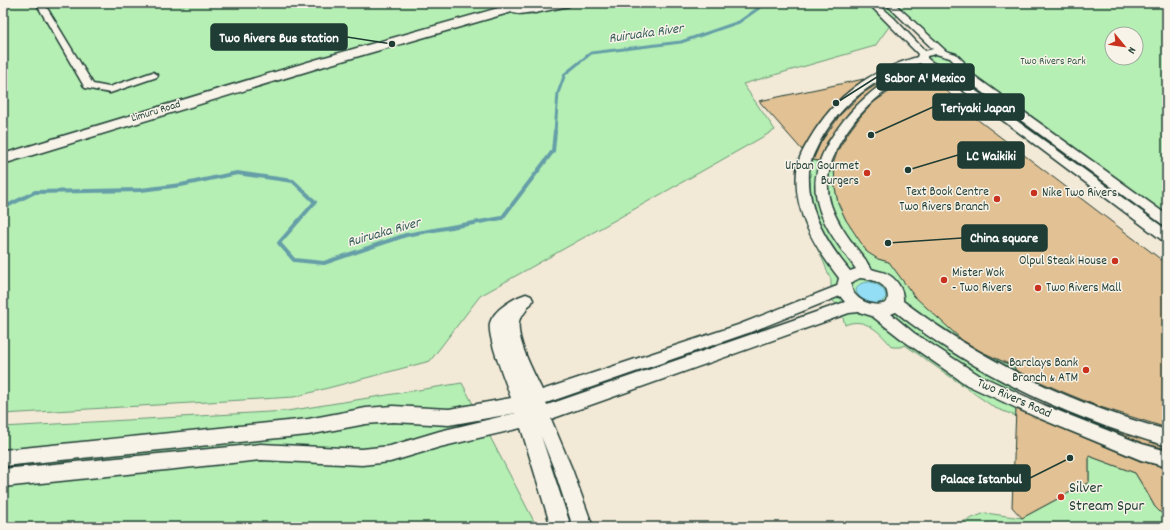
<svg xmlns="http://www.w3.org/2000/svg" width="1170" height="530" viewBox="0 0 1170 530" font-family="Dekko,sans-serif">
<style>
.green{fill:#b5efb4;stroke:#6a9674;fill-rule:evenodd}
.water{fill:#93def4;stroke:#659ea7}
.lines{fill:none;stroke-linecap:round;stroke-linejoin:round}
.stream-far1{stroke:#659ea7;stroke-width:3}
.stream{stroke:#659ea7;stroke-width:4}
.building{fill:#e2c194;stroke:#1f3d34}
.street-casing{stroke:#1f3d34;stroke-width:3}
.secondary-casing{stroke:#1f3d34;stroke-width:3}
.street{fill:#f7f3e8;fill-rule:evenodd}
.secondary{fill:#f7f3e8;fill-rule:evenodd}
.poi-dot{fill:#c8321e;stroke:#f7f3e8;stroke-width:1.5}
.labels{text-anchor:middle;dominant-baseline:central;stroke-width:3;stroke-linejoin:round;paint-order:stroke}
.far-park-label{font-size:11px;fill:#365847;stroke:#f7f3e8}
.far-street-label{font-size:11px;fill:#1f3d34;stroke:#f7f3e8}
.poi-label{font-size:13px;fill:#1f3d34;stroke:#f7f3e8;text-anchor:end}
.street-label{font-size:13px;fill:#1f3d34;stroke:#f7f3e8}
.water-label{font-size:14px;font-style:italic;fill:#365d5a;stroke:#f7f3e8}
.near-poi-label{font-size:16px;fill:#1f3d34;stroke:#f7f3e8;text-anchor:start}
.leader{fill:none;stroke:#1f3d34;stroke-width:1.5}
.callout-dot{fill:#1f3d34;stroke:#f7f3e8;stroke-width:1.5}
.callout{fill:#1f3d34;stroke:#1f3d34;stroke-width:1.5}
.callout-label{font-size:14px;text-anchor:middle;font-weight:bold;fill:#fff}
</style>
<rect width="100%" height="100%" fill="#f3e9d7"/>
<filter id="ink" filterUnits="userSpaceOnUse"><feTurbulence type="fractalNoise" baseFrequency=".025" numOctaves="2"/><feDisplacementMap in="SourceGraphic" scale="8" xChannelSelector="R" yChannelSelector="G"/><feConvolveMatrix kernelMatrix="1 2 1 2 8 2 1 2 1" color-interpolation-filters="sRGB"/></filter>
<g filter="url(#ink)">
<g class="green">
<path d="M3 3H1167V222L1079 157 957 61 956 65 939 68 923 57 937 52 899 13 875 46 743 84 775 130 480 296 430 361 294 397 3 414ZM1112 34H1136V58H1112Z"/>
<path d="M798 158 834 164 835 187 838 203 846 220 878 259 889 262 962 340 989 356 1015 367 1016 416 995 408 905 345 900 347H892C881 333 865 316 845 325L840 307 828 297 818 293 831 288V280L822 258 804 223 796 186Z"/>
<path d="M462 383 537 527H3V427L287 411Z"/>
<path d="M1089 456 1135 473 1146 491 1155 507 1167 519V527H949L985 513 1022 518 1089 482Z"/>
</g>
<path class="water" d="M871 282C879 285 885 288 886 297L882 302C871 306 860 301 856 291 857 283 864 282 871 282Z"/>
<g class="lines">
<path class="stream-far1" d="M555 132 558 93 565 74 591 53 681 42 739 22 766 3"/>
<path class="stream" d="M3 208 35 192 141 190 181 185 237 173 293 181 315 202 279 243 294 260 324 263 406 235 502 218 553 151 555 131"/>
</g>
<g class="building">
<path d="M925 73 932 76 953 97H957L973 109 965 110 1167 264V428L1097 406 1063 392 1029 377 1015 370V367L980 351 962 340 914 296 889 262 878 259 867 252 846 220 838 203 835 187 834 164H833L838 150 848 133 860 117 874 102 905 81Z"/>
<path d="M864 79 841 97 829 110 818 124 802 150 759 101Z"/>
<path d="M886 79 850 111 827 142 819 161 813 160 821 142 840 115 863 93Z"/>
<path d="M1016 409 1140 461 1167 468V519L1155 507 1146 491 1135 473 1089 456V482L1022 518 1012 507Z"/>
<path d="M1097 424 1167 447V449L1142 443Z"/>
</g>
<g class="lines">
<g class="street-casing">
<g id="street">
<path d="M36 3H44L93 84 109 87 153 72 158 75 157 77 110 93 85 88Z"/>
<path d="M868 3H877L894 18 925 51 933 49 885 3H894L946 51 956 54 964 62 962 67 1167 215V225L1162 224 954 71 950 72 1167 230V242L1162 240 937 71 933 70C923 72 913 75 904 80 864 100 815 157 831 205 838 225 852 243 865 259 867 262 869 267 872 269 876 271 882 271 887 274 896 278 904 290 903 301 982 361 1071 404 1167 430V446C1069 418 976 375 896 312L891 314 914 333 979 375 1046 406 1142 444 1167 451V467L1141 460 1034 416 967 385 904 341 872 316 859 312 849 313 551 419 572 469 593 527H573L554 469 541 436 571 527H551L521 428 440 447 390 462 362 465 261 460 3 487V469L261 444 362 449 390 446 440 431 516 413 449 425 393 422 366 424 308 435 3 466V450L308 419 366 408 393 406 449 409 511 398C506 382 487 338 490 323 494 309 514 298 526 294L531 296 533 300 531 304 527 307C527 313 519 316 519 322 516 340 534 373 542 390L738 325 837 286 839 278C815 247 793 212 797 171 797 160 804 149 809 140 835 96 869 71 917 57L918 54ZM936 54 950 58 954 62 953 64C944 68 934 65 927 58V56ZM920 63 924 66C913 69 902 72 893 77 857 98 810 150 816 194 819 222 840 247 856 269L850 271C826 242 807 211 809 172 809 162 815 151 820 141 842 102 877 76 920 63ZM860 278C874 279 892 285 887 302 875 310 851 299 851 284L854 281ZM840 296 845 302 547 405 546 403 748 333Z"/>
</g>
</g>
<g class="secondary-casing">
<path id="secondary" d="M516 3H571L569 6 535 13C527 11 519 17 512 12L328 65 3 164V154L318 59Z"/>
</g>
<use href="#street" class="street"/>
<use href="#secondary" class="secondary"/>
</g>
</g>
<g class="poi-dot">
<circle cx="867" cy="173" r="4"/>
<circle cx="1034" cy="193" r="4"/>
<circle cx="997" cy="199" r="4"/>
<circle cx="1115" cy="261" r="4"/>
<circle cx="944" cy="280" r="4"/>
<circle cx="1038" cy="288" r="4"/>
<circle cx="1086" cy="370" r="4"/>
<circle cx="1061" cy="497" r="4"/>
</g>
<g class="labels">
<g class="far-park-label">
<text x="1053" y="62">Two Rivers Park</text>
</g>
<g class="far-street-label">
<text transform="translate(156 112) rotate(-17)">Limuru Road</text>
</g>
<g class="poi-label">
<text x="859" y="166">Urban Gourmet<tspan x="859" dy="15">Burgers</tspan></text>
<text x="989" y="192">Text Book Centre<tspan x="989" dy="15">Two Rivers Branch</tspan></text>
<text x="1042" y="193" text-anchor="start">Nike Two Rivers</text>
<text x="1107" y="261">Olpul Steak House</text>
<text x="952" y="273" text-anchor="start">Mister Wok<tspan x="952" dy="15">- Two Rivers</tspan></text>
<text x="1046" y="288" text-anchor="start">Two Rivers Mall</text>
<text x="1078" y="363">Barclays Bank<tspan x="1078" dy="15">Branch &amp; ATM</tspan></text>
</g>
<g class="street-label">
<text transform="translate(1014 399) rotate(24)">Two Rivers Road</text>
</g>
<g class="water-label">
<text transform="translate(646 34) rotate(-8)">Ruiruaka River</text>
<text transform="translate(384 233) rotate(-16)">Ruiruaka River</text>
</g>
<g class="near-poi-label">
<text x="1069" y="488">Silver<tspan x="1069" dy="18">Stream Spur</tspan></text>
</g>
</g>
<path class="leader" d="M392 44L347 37M836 103L877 77M871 135L933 107M908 170L958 155M888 243L962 238M1070 458L1030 478"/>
<g class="callout-dot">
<circle cx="392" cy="44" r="4"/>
<circle cx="836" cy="103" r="4"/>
<circle cx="871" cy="135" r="4"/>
<circle cx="908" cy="170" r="4"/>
<circle cx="888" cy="243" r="4"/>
<circle cx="1070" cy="458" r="4"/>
</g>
<g class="callout">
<rect x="211" y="24" width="136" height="26" rx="4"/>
<rect x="877" y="64" width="97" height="26" rx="4"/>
<rect x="933" y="94" width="91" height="26" rx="4"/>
<rect x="958" y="142" width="66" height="26" rx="4"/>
<rect x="962" y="225" width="85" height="26" rx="4"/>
<rect x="932" y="465" width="98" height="26" rx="4"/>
</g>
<g class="callout-label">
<text x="279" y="42">Two Rivers Bus station</text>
<text x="925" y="82">Sabor A' Mexico</text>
<text x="978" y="112">Teriyaki Japan</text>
<text x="991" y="160">LC Waikiki</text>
<text x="1004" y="242">China square</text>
<text x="981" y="483">Palace Istanbul</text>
</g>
<rect width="1170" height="530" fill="none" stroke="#f7f3e8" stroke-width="16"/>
<rect x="8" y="8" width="1154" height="514" fill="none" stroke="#1f3d34" stroke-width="1.5" filter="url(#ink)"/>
<g transform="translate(1124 46) rotate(119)"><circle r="19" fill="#f7f3e8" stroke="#a1aaa0"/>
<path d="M0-3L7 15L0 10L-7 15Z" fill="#c8321e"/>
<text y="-6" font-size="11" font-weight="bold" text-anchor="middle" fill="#1f3d34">N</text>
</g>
</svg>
